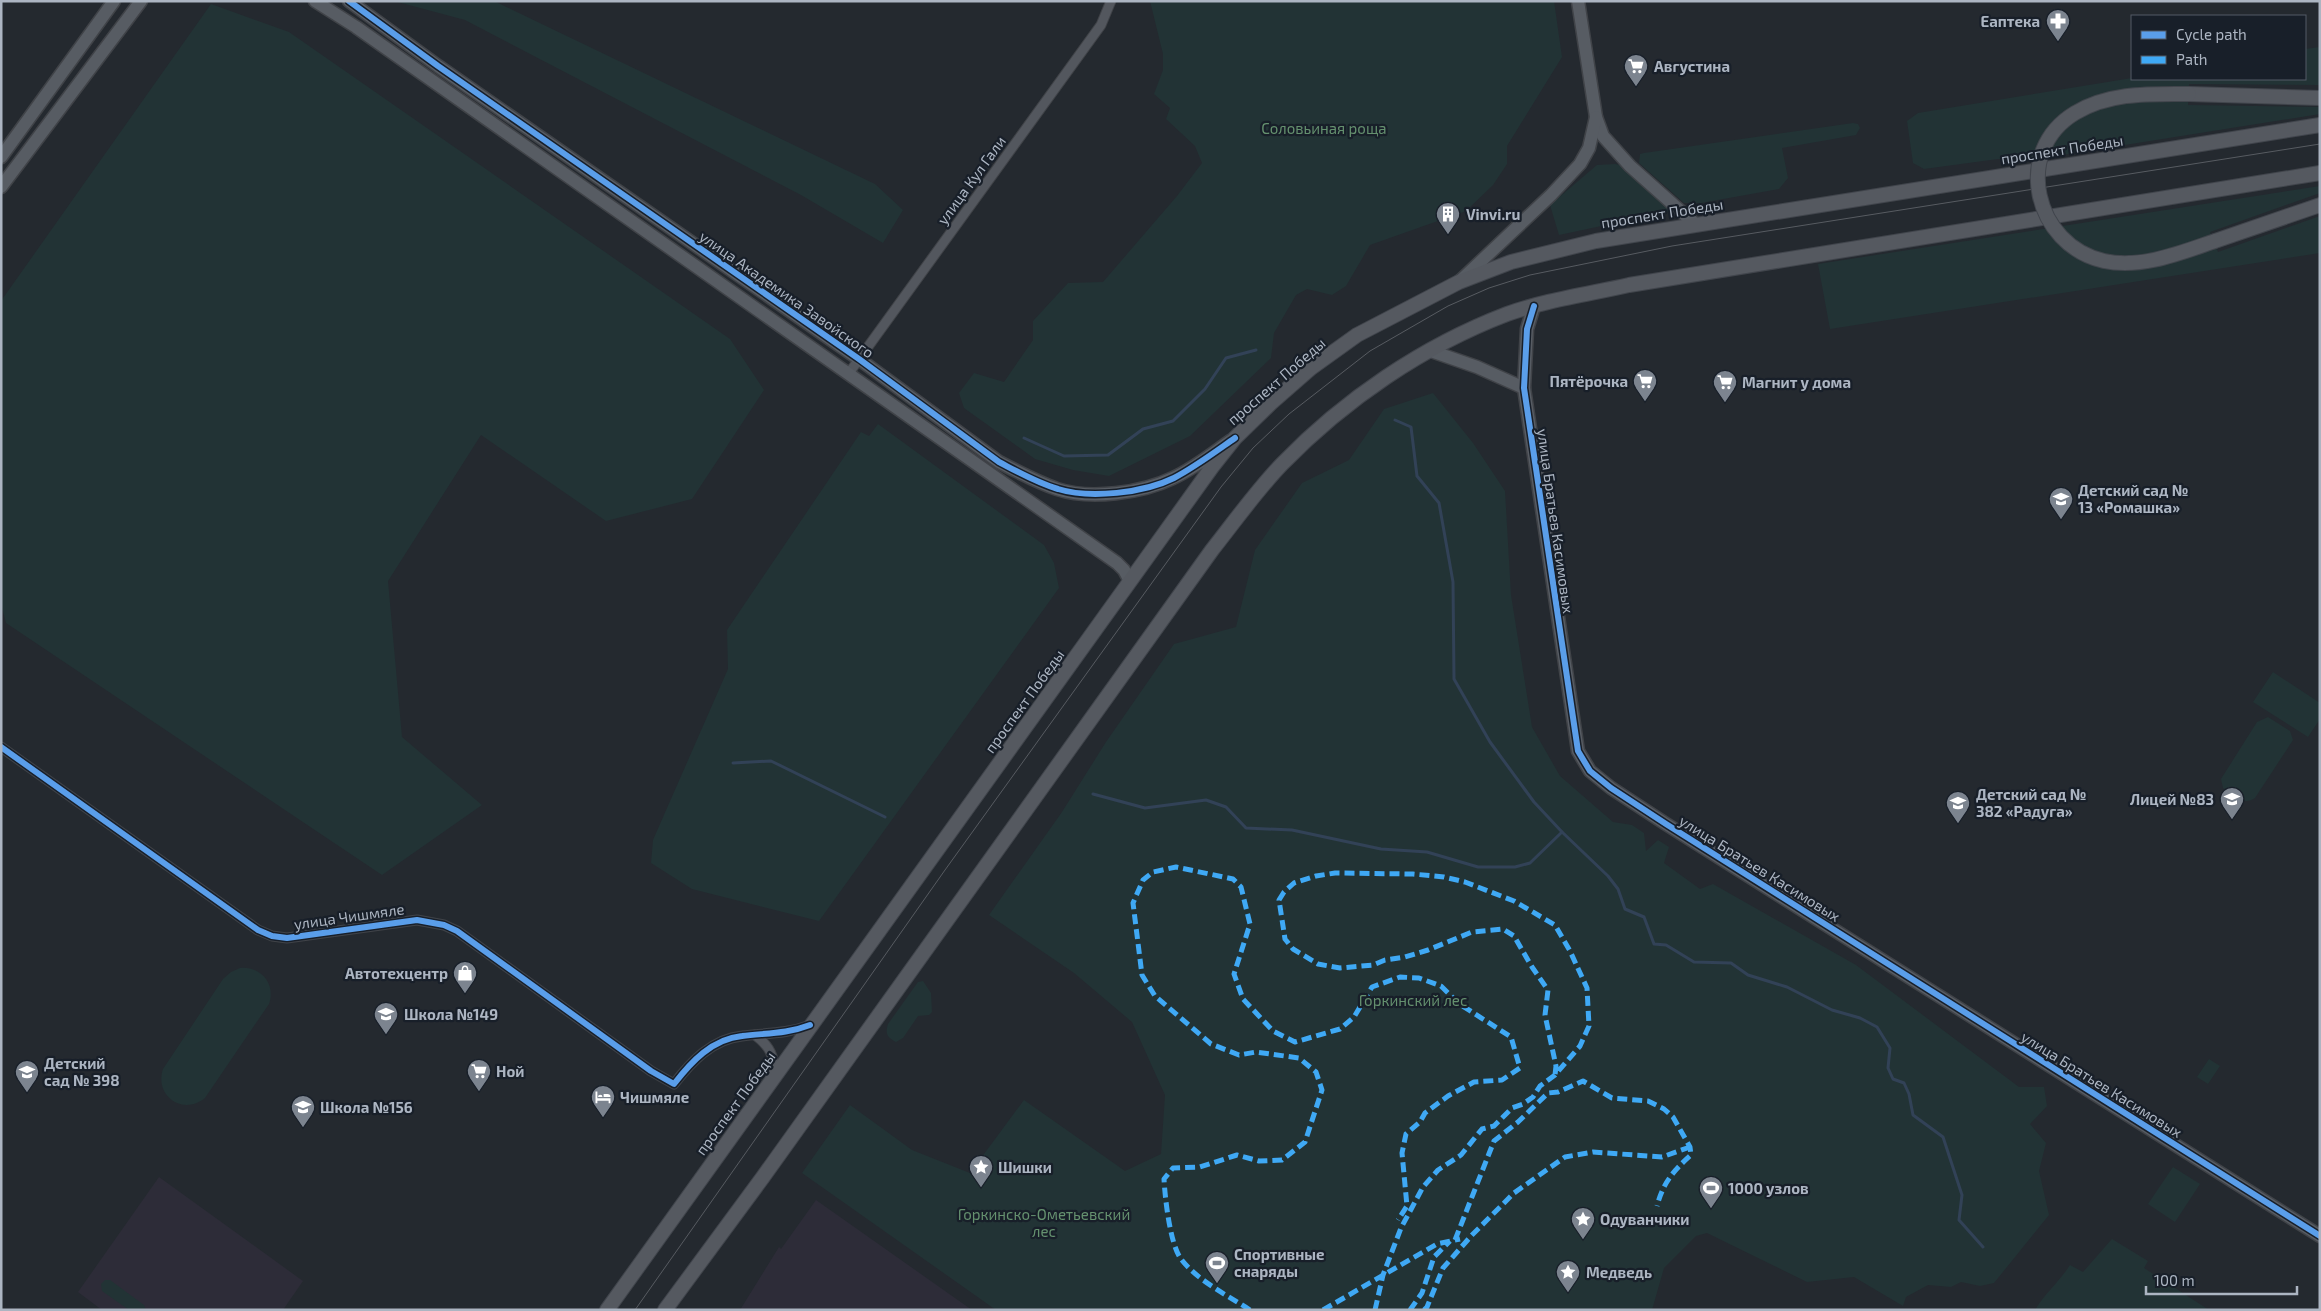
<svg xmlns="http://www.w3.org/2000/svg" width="2321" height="1311" viewBox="0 0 2321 1311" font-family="'Exo 2',sans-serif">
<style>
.medical{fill:#2d2c38}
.green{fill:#223335}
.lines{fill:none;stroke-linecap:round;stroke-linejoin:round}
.stream{stroke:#324257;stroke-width:3}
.street-casing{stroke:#404348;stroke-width:11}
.secondary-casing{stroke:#404348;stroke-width:15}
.primary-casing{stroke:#41454c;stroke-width:16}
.street{stroke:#53575e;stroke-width:9}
.secondary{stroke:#575c63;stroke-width:12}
.primary{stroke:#555960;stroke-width:14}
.tram{stroke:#575b61;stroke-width:1}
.primary-bridge-casing{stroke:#41454c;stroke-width:16;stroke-linecap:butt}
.primary-bridge{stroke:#555960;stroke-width:14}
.quiet{stroke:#3fa9f5;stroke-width:5;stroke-dasharray:10 5;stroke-linecap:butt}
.cycleway-casing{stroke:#181f29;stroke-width:9}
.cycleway{stroke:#5a9eea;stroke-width:6}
.labels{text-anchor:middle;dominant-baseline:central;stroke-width:4.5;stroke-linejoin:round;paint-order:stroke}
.poi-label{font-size:15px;font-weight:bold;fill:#acb5c2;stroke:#181f29;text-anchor:start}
.park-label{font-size:15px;fill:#65916f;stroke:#181f29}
.street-label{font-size:15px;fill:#acb5c2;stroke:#181f29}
</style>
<rect width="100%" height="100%" fill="#24292f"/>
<g class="medical">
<path d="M159 1177 303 1281 283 1310H102L78 1292Z"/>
<path d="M816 1200 972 1310H740L779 1247 781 1249Z"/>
</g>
<g class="green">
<path d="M394 1H494L875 184 903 210 883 243 801 195 465 20Z"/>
<path d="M1150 1H1554L1562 57 1507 146V164L1493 185 1466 211 1370 245 1346 286 1332 295 1307 289 1296 295 1274 333 1271 358 1190 436 1109 476 1073 470 1035 459 964 408 959 393 974 373 1004 382 1033 340V321L1068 283 1103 282 1177 196 1202 163 1195 146 1166 119 1170 108 1154 94 1163 70V54Z"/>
<path d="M211 4 289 32 730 339 764 390 692 499 606 521 481 435 388 581 402 737 482 805 382 875 6 623 1 604V301Z"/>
<path d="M2320 47V85L2189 84 2188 105 2320 107V114L2030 160 1998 159 1924 169 1913 163 1907 121 1918 113 2132 78 2305 79V49Z"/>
<path d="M1853 123 1858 124 1860 128 1856 135 1782 148 1788 178 1779 189 1701 203H1684L1639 163 1640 154 1644 153Z"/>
<path d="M1615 164 1620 165 1672 211 1559 235 1550 205 1597 165Z"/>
<path d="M2320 186V193L2210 232 2218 252 2320 216V253L1830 329 1818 264Z"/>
<path d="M1433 393 1473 443 1505 491 1511 595 1532 727 1560 776 1613 822 1632 825 1644 833 1646 851 1658 840 1669 847 1664 863 1700 889 1713 884 1856 965 2019 1087H2044L2047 1106 2030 1124 2046 1143 2039 1171 2049 1215 1994 1283 1980 1286 1961 1282 1951 1287 1928 1285 1906 1297 1903 1306 1854 1277 1807 1282 1707 1233 1696 1236 1664 1268 1652 1310H996L802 1173 850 1105 912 1150 970 1173 1024 1100 1125 1171 1161 1154 1165 1095 1132 1022 1074 973 989 915 1062 812 1106 742 1174 644 1236 627 1255 550 1302 483 1349 460 1384 409Z"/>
<path d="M878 424 1044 545 1054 563 1059 588 819 921 692 889 651 863 653 840 728 669 727 630 861 432 869 436Z"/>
<path d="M2273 672 2320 703V719L2308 737 2253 702Z"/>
<path d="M2268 717 2290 731 2293 740 2255 798C2244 806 2232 796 2223 788L2221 779 2257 722Z"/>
<path d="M240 968C261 966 276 984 269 1004L205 1098C183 1116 154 1096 163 1069L223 979 231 972Z"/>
<path d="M923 981 931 993 932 1012 929 1015 918 1016 903 1038 896 1042C887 1037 885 1034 888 1024L918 982Z"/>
<path d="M2209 1059 2220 1066 2208 1084 2197 1077Z"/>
<path d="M2173 1167 2200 1184 2175 1222 2148 1204Z"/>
<path d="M2112 1239 2148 1261 2144 1268 2209 1310H2035C2045 1293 2060 1281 2070 1265L2083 1272Z"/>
<path d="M110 1280 144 1305 146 1310H129L102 1291 101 1284 105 1280Z"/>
</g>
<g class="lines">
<g class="stream">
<path d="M1395 420 1411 427 1417 476 1439 503 1453 582 1454 679 1490 742 1534 802 1562 832 1608 876 1618 889 1625 909 1644 917 1654 944 1666 945 1694 962 1731 963 1748 975 1787 987 1832 1010 1860 1018 1877 1027 1890 1048 1888 1068 1893 1079 1904 1083 1909 1094 1913 1115 1943 1137 1962 1195 1959 1220 1983 1247"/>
<path d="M1024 438 1064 456 1108 455 1143 429 1173 421 1205 389 1226 358 1256 350"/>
<path d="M733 763 771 761 885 817"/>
<path d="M1093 794 1145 808 1206 800 1226 807 1246 828 1292 830 1381 849 1427 852 1478 867H1515L1530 863 1562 832"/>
</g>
<g class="street-casing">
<g id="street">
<path d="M849 373 1101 25 1111 1"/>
<path d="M1 747 258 930 272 936 287 938 417 920 444 925 457 931 651 1071 674 1084C691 1062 712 1039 742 1036 766 1033 787 1034 810 1025"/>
<path d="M755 1035C770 1046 775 1057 774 1075"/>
</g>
</g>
<g class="secondary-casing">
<g id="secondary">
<path d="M315 1 356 27 1117 563 1124 570 1130 581"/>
<path d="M349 1 438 66 859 359 999 462C1018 472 1037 482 1057 489 1090 500 1142 493 1173 478 1193 469 1212 454 1230 441"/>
<path d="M1578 1 1596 117 1603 136 1630 166 1694 223"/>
<path d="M1 157 114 1"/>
<path d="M1 187 141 1"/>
<path d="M1460 281 1551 195 1580 164 1589 148 1596 117"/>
<path d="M1534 306 1527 329 1524 388 1578 751 1590 771 1611 788 1666 824 2320 1236"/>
<path d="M1431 351 1477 367 1524 388"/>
</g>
</g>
<g class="primary-casing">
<g id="primary">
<path d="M2189 94 2320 98"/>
<path d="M2215 241 2320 205"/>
<path d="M607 1310 1212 467 1235 438 1271 403 1311 368 1357 335 1459 282 1511 262 1596 241 2320 125"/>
<path d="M665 1310 763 1177 1212 550C1235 521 1256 491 1282 464 1344 400 1423 346 1507 314 1546 300 1589 294 1629 285L2320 173"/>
</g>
</g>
<use href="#street" class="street"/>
<use href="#secondary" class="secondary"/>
<use href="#primary" class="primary"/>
<path class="tram" d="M635 1310 945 870 1221 487 1253 448 1289 414 1370 351 1448 306 1489 288 1530 275 1672 246 2320 144"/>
<g class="primary-bridge-casing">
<path id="primary-bridge" d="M2189 94C2150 94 2110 92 2075 113 2012 151 2034 245 2104 261 2141 269 2180 253 2215 241"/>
</g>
<use href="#primary-bridge" class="primary-bridge"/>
<g class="quiet">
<path d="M1455 1240 1494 1141 1518 1122 1548 1093 1558 1092 1583 1081 1612 1098 1648 1101 1664 1109 1673 1117 1690 1147 1691 1155C1673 1171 1663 1183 1657 1206"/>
<path d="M1250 1310C1227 1295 1198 1281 1181 1259 1170 1244 1165 1198 1164 1179L1173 1168 1200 1167 1237 1155 1259 1161 1282 1160 1305 1142 1322 1090 1316 1072 1299 1058 1256 1052 1239 1055 1211 1044 1155 996 1142 975 1133 903 1143 880 1153 872 1176 867 1233 879 1241 887 1250 924 1234 974 1243 999 1273 1031 1295 1042 1340 1029 1354 1017 1372 987 1400 977 1419 978 1441 986 1458 1003 1511 1037 1520 1068 1502 1080 1474 1082 1448 1096 1425 1113 1420 1122 1406 1134 1402 1153 1407 1206 1398 1220"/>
<path d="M1323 1310 1437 1244 1460 1239"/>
<path d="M1375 1310 1383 1275 1401 1228 1423 1187 1438 1170 1461 1155 1482 1129 1494 1126 1512 1108 1523 1104 1533 1097 1540 1086 1555 1075 1580 1046 1589 1026 1587 988 1570 951 1555 925 1514 901 1465 882 1444 877 1413 874 1335 873 1316 876 1294 883 1284 892 1279 900 1285 939 1293 949 1318 964 1340 968 1373 965 1385 960 1405 957 1428 950 1472 932 1503 929 1514 936 1532 967 1548 990 1545 1015 1556 1066 1555 1075"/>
<path d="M1410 1310 1422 1293 1434 1257 1450 1241"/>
<path d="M1424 1310 1427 1307 1443 1268 1472 1235 1514 1193 1565 1157 1593 1152 1662 1157 1690 1147"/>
</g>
<g class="cycleway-casing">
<g id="cycleway">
<path d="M349 1 438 66 859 359 999 462C1018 472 1037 483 1058 489 1090 499 1144 493 1174 478 1195 467 1215 452 1235 438"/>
<path d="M1534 306 1527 329 1524 388 1578 751 1590 771 1611 788 1666 824 2320 1236"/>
<path d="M1 747 258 930 272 936 287 938 417 920 444 925 457 931 651 1071 674 1084C691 1062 712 1039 742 1036 766 1033 787 1034 810 1025"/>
</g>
</g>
<use href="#cycleway" class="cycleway"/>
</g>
<defs>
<g id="pharmacy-pin" transform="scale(1.25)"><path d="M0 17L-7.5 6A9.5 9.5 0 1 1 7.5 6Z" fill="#7c848f" stroke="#181f29"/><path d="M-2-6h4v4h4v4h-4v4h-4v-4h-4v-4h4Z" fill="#fff"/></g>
<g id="supermarket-pin" transform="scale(1.25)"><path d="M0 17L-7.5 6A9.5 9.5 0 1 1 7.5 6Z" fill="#7c848f" stroke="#181f29"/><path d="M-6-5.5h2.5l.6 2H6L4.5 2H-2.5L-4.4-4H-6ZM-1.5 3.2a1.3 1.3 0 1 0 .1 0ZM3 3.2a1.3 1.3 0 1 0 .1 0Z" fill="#fff"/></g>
<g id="building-pin" transform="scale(1.25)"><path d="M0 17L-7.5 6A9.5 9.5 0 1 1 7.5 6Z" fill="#7c848f" stroke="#181f29"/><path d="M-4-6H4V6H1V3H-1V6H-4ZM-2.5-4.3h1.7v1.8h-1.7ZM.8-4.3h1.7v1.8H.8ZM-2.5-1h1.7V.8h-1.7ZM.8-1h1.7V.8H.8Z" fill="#fff"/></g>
<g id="school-pin" transform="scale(1.25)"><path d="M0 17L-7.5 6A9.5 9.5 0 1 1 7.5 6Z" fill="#7c848f" stroke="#181f29"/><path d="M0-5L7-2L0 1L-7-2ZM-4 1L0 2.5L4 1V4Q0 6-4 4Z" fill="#fff"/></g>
<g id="shop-pin" transform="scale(1.25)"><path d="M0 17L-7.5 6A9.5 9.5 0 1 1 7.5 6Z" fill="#7c848f" stroke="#181f29"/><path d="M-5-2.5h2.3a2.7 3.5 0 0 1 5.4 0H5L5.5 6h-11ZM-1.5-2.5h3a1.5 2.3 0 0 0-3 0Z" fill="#fff"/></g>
<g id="hotel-pin" transform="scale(1.25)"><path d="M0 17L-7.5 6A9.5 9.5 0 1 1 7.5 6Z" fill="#7c848f" stroke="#181f29"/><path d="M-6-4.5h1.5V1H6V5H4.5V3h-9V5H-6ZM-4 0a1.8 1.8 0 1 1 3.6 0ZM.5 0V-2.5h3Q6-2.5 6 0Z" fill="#fff"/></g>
<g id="sight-pin" transform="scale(1.25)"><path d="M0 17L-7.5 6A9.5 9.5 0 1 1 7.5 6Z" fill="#7c848f" stroke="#181f29"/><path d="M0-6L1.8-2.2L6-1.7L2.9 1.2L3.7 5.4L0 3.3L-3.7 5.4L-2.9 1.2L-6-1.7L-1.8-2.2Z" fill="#fff"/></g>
<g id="stadium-pin" transform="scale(1.25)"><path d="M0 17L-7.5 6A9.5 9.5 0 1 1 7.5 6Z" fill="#7c848f" stroke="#181f29"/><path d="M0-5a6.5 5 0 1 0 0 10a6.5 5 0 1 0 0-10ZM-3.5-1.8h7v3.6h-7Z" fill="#fff"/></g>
</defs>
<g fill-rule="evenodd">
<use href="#pharmacy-pin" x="2058" y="21"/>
<use href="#supermarket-pin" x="1636" y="66"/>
<use href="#building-pin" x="1448" y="214"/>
<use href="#supermarket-pin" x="1645" y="381"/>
<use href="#supermarket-pin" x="1725" y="382"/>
<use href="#school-pin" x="2061" y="499"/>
<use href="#school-pin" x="2232" y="799"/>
<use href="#school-pin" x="1958" y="803"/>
<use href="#shop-pin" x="465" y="973"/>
<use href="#school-pin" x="386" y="1014"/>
<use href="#supermarket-pin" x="479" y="1071"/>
<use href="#school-pin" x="27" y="1072"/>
<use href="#hotel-pin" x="603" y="1097"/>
<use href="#school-pin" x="303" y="1107"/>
<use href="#sight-pin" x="981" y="1167"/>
<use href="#stadium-pin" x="1711" y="1188"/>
<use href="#sight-pin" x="1583" y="1219"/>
<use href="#stadium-pin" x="1217" y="1263"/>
<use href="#sight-pin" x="1568" y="1272"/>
</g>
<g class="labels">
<g class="poi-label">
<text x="2040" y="21" text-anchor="end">Еаптека</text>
<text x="1654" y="66">Августина</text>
<text x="1466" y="214">Vinvi.ru</text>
<text x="1628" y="381" text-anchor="end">Пятёрочка</text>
<text x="1742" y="382">Магнит у дома</text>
<text x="2078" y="490">Детский сад №<tspan x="2078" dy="17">13 «Ромашка»</tspan></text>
<text x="1976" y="794">Детский сад №<tspan x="1976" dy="17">382 «Радуга»</tspan></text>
<text x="2214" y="799" text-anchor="end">Лицей №83</text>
<text x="448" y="973" text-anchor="end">Автотехцентр</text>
<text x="404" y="1014">Школа №149</text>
<text x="44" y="1063">Детский<tspan x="44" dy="17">сад № 398</tspan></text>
<text x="496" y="1071">Ной</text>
<text x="620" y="1097">Чишмяле</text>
<text x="320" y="1107">Школа №156</text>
<text x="998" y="1167">Шишки</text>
<text x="1728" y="1188">1000 узлов</text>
<text x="1600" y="1219">Одуванчики</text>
<text x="1234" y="1254">Спортивные<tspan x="1234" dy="17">снаряды</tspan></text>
<text x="1586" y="1272">Медведь</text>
</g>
<g class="park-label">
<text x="1324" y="128">Соловьиная роща</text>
<text x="1413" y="1000">Горкинский лес</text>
<text x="1044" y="1214">Горкинско-Ометьевский<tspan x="1044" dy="17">лес</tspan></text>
</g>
<g class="street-label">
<text transform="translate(2062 149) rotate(-9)">проспект Победы</text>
<text transform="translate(971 180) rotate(-54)">улица Кул Гали</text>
<text transform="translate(1662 213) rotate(-9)">проспект Победы</text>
<text transform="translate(787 294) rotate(35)">улица Академика Завойского</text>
<text transform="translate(1276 381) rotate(-41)">проспект Победы</text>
<text transform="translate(1556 521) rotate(82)">улица Братьев Касимовых</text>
<text transform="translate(1024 701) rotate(-54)">проспект Победы</text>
<text transform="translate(1760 868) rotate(32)">улица Братьев Касимовых</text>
<text transform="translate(349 916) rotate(-8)">улица Чишмяле</text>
<text transform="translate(2102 1084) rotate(32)">улица Братьев Касимовых</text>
<text transform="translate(735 1103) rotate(-54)">проспект Победы</text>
</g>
</g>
<rect width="2321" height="1311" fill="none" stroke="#acb5c2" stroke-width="5"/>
<rect x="2131" y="15" width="175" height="65" fill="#181f29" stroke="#535b66"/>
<rect x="2141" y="31" width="25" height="8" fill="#5a9eea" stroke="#535b66"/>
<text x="2176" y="40" font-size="15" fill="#acb5c2">Cycle path</text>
<rect x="2141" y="56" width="25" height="8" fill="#3fa9f5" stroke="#535b66"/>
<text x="2176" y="65" font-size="15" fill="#acb5c2">Path</text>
<path d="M2146 1286v8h151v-8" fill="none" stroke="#acb5c2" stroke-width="2.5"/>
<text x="2154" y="1286" font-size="15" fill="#acb5c2" stroke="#181f29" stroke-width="4" paint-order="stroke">100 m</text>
</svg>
